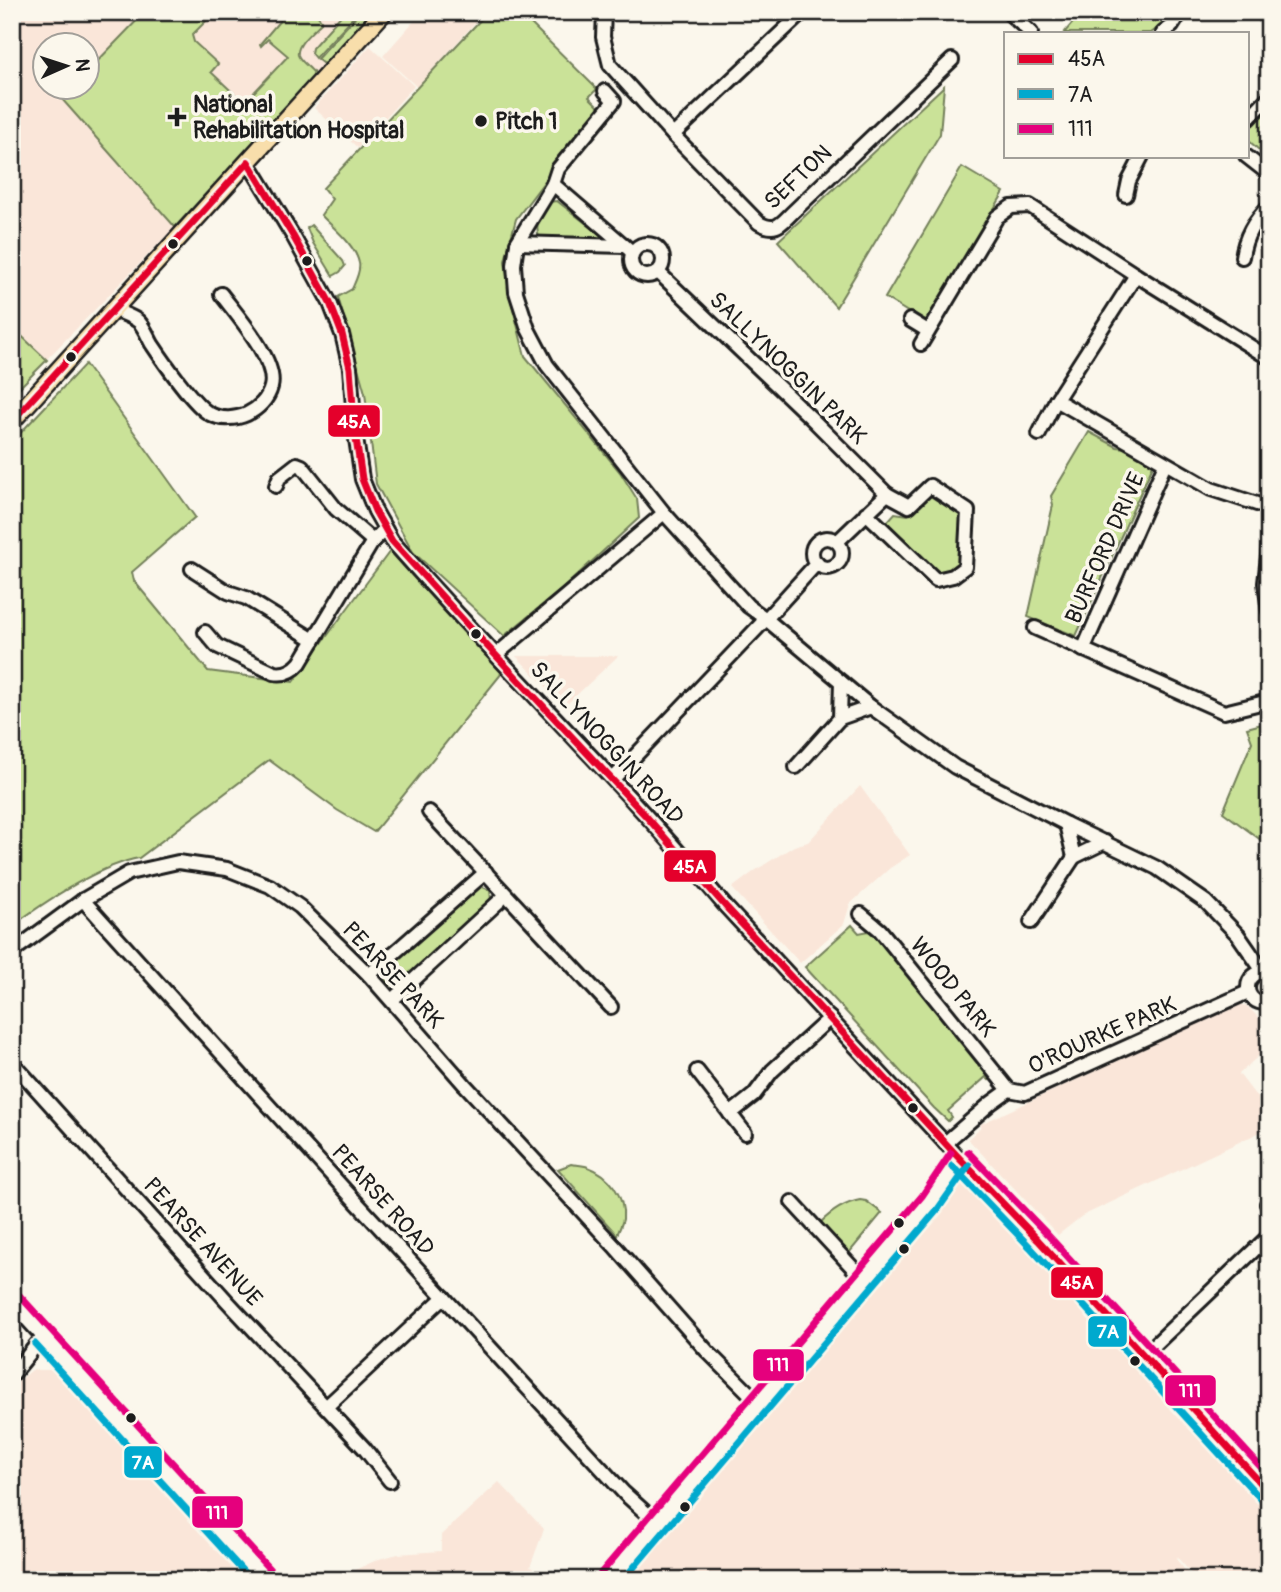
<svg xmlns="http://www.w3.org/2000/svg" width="1281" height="1592" viewBox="0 0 1281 1592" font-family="Pangolin,sans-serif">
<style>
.built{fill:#fae6d9;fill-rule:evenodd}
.green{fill:#cae298;stroke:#737f5a;stroke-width:2}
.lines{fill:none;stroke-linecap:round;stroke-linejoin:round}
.minor-casing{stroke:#1c1c1c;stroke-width:18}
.major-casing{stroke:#1c1c1c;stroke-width:21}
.minor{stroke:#fbf7ec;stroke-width:12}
.major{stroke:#f8deab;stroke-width:16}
.bus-1-casing{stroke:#fbf7ec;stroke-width:12}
.bus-2-casing{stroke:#fbf7ec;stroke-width:12}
.bus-3-casing{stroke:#fbf7ec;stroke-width:12}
.bus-1{stroke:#e4002b;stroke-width:7}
.bus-2{stroke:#00a9ce;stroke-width:7}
.bus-3{stroke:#e5007d;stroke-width:7}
.poi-dot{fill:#1c1c1c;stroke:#fbf7ec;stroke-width:2.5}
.labels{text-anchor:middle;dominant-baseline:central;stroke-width:7;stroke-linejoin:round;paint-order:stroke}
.poi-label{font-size:23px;font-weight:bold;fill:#1c1c1c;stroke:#fbf7ec;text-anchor:start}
.street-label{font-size:23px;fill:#1c1c1c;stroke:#fbf7ec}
.line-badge{stroke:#fbf7ec;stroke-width:2.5}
.badge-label{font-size:19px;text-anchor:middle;font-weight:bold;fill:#fff}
</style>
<rect width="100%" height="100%" fill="#fbf7ec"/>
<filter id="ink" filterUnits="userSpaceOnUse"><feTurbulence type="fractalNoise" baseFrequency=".0143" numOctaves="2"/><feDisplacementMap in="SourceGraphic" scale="14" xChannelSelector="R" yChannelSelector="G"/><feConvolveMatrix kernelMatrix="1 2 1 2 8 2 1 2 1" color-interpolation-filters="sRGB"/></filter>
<g filter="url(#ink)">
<g class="built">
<path d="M12 12H372L175 227 12 395ZM46 46H88V88H46Z"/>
<path d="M422 12H481L483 14 417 87 383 56Z"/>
<path d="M370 46 414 86 358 148 314 108Z"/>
<path d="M516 656H618L565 706Z"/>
<path d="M860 786 910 855 890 868 850 904 844 924 800 963 732 888 756 870 794 846 808 842Z"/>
<path d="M1237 1005H1243L1248 1007 1269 1028V1046L1239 1074 1269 1113V1128L1082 1216 1058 1235 968 1139 980 1128 981 1124Z"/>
<path d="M965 1175 1269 1516V1580H1197L1178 1558 1176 1559 1193 1580H621L729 1448 734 1436Z"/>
<path d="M32 1370H58L250 1580H12V1392L14 1385Z"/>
<path d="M499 1482 544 1529 530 1567 555 1580H333L379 1559 398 1554 441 1551V1535Z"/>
</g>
<g class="green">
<path d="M145 12H215L192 35 194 42 218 64 211 72 244 103 288 56 268 39 261 46 260 44 287 12H315L321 20V23C314 30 296 44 298 55 300 61 309 67 313 72L314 80 217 185H214L175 227 61 98 71 88H88V71Z"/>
<path d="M344 12H358L315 58 311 53 312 48Z"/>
<path d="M360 12H377L326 64 322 63 317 59Z"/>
<path d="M485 12H519L597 89 589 97 600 108 516 219 505 261 509 292 525 356 620 472 637 499 639 518 562 589 504 636 413 552 376 484 365 393 338 297 352 289C355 282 361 271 359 263 355 244 333 228 321 215L332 199 323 188 486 14Z"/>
<path d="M1082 12H1173L1166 22 1151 33H1064Z"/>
<path d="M944 86 940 134 836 307 778 241Z"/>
<path d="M1269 104V159L1248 140V124Z"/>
<path d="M962 167 1004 192 926 323 885 298Z"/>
<path d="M557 201 610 242 539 237C534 224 541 213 548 202Z"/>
<path d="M311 225 343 261 345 266 340 272 333 276 313 243 307 228Z"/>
<path d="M12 327 47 360 12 395Z"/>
<path d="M85 364 195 517 132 572 134 581 208 671 293 682 390 551 502 673 374 832 337 810 269 760 139 858C98 866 46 901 12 926V442Z"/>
<path d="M1089 432 1117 447 1127 448 1153 465 1076 636 1028 617 1053 505 1051 496Z"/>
<path d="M930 495C941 496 958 506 963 516L960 557 959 564 951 571 935 572 887 522 895 513 908 515Z"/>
<path d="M1269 722V846L1223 812 1252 742 1247 728Z"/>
<path d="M480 886 490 890 491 900 399 986 388 985 383 970Z"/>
<path d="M852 925 859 933 869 931 874 934 992 1077 989 1080 986 1077 948 1111 952 1117 948 1121 934 1108 805 967Z"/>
<path d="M571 1164C576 1165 583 1165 588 1167 609 1174 625 1196 623 1219 622 1224 619 1230 617 1235L558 1169Z"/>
<path d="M860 1200 866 1201 882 1213 849 1253 820 1223C832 1211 844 1203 860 1200Z"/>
</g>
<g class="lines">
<g class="minor-casing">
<g id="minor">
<path d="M604 12 603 37 610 65 673 135 759 223C777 233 781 223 794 211L952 60"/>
<path d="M1008 12 1031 33"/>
<path d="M1163 33 1172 26 1181 12"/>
<path d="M1248 119 1269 97"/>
<path d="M673 135 803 12"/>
<path d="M1246 156 1269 174"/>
<path d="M248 162 293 236 330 303 342 334 350 368 355 432 362 479 375 511 392 541C501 666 621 781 727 908L960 1159 1038 1240 1269 1492"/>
<path d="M553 184 558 169 614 101 605 91"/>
<path d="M1126 195 1129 181 1142 156"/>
<path d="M517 243 624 246"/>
<circle cx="647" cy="260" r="16"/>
<path d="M632 252 553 184 517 243 514 265 516 292 528 329 547 365 664 513 748 606 766 619 871 707 955 767 1066 824 1157 868 1206 902 1238 935 1263 971"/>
<path d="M1242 257C1245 236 1254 221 1269 206"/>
<path d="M658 272 810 417 887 494 837 542"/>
<path d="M113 309C121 313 131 316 138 321 144 326 148 337 152 344 162 359 195 407 210 414 221 420 236 419 247 414 258 409 268 399 271 387 278 361 236 314 221 294"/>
<path d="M910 320 928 331"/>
<path d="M921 344 997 217 1011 207 1030 206 1136 275"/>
<path d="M1269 358 1136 275 1056 400 1211 489 1269 508"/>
<path d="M1039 434 1056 400"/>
<path d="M276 486 279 478 297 464 302 466 336 509 373 541"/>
<path d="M866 513 936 580 953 576 965 567 968 511 930 486 909 506 887 494"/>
<circle cx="827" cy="553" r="15"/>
<path d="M1269 547 1265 583 1269 611"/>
<path d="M192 569 228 592 246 598 314 640"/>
<path d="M1035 628 1224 712 1269 701"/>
<path d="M205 632 217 646 274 673C284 675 293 671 300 663L373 541 385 529"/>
<path d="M1083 650 1165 464"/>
<path d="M496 655 664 513"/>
<path d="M840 718 871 707"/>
<path d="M796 767 840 718 841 682"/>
<path d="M613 779 766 619 817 563"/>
<path d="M429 812 611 1007"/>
<path d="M1074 857 1105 842"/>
<path d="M83 900 346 1191 624 1493 657 1523"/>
<path d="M861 914 880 930 1009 1090"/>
<path d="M1031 922 1074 857 1066 824"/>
<path d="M12 952 83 900 129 873 178 862 227 869 270 886 300 907 369 975 465 1085 616 1248 707 1351 759 1403"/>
<path d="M1269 972C1241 969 1241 1006 1269 1003"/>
<path d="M369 975 486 872"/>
<path d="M392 1000 506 895"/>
<path d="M12 1062 227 1301 364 1448 390 1481"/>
<path d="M697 1071 745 1133"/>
<path d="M730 1114 754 1095 772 1071 830 1018"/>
<path d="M945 1143 991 1103 1009 1090 1025 1093 1248 992"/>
<path d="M792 1202 864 1280"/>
<path d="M1267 1204 1269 1205"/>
<path d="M12 1303 265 1580"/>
<path d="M1143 1356 1269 1236"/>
<path d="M12 1375 43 1337"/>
<path d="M326 1407 444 1297"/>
<path d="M609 1580 887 1253 930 1202 960 1159"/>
</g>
</g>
<g class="major-casing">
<path id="major" d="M12 421 384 12"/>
</g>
<use href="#minor" class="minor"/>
<use href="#major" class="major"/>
<g class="bus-1-casing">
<g id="bus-1">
<path d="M248 162 293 236 330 303 342 334 350 368 355 432 362 479 375 511 392 541 475 633 645 815 727 908 960 1159 1038 1240 1269 1492"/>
<path d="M12 421 248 162"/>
</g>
</g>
<g class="bus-2-casing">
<g id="bus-2">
<path d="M952 1166 1030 1247 1261 1499"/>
<path d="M35 1344 251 1580"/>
<path d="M623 1580 938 1209 969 1165"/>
</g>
</g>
<g class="bus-3-casing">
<g id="bus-3">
<path d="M968 1152 1046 1233 1269 1476"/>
<path d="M20 1296 273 1573"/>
<path d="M601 1573 922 1196 951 1153"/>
</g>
</g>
<use href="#bus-1" class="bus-1"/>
<use href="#bus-2" class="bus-2"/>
<use href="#bus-3" class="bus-3"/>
</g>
</g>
<g class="poi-dot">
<path d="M173.5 106.5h7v7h7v7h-7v7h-7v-7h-7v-7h7z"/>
<circle cx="481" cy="121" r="7"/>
<circle cx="173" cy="244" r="6"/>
<circle cx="307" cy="261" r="6"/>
<circle cx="71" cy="357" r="6"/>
<circle cx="476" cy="634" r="6"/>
<circle cx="913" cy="1108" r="6"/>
<circle cx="899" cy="1223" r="6"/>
<circle cx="904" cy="1249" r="6"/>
<circle cx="1135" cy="1361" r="6"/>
<circle cx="131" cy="1418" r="6"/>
<circle cx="685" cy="1507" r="6"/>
</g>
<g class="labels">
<g class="poi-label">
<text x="193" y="104">National<tspan x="193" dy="26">Rehabilitation Hospital</tspan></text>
<text x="495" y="121">Pitch 1</text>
</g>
<g class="street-label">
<text transform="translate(798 177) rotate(-43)">SEFTON</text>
<text transform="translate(788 368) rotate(44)">SALLYNOGGIN PARK</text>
<text transform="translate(1105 548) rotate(-66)">BURFORD DRIVE</text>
<text transform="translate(607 743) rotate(47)">SALLYNOGGIN ROAD</text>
<text transform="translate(393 975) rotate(47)">PEARSE PARK</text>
<text transform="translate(953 987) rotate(51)">WOOD PARK</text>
<text transform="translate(1102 1035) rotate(-24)">O'ROURKE PARK</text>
<text transform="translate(383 1200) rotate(48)">PEARSE ROAD</text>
<text transform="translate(203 1242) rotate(48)">PEARSE AVENUE</text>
</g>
</g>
<g class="line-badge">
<rect x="327" y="404" width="54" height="34" rx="7" fill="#e4002b"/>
<rect x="663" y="849" width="54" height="34" rx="7" fill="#e4002b"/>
<rect x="1050" y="1266" width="54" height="33" rx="7" fill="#e4002b"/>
<rect x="1087" y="1315" width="41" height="33" rx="7" fill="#00a9ce"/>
<rect x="752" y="1348" width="53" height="34" rx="7" fill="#e5007d"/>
<rect x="1164" y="1374" width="53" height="33" rx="7" fill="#e5007d"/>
<rect x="123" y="1445" width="40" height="34" rx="7" fill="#00a9ce"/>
<rect x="191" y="1495" width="53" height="34" rx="7" fill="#e5007d"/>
</g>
<g class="badge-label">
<text x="354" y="428">45A</text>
<text x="690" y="873">45A</text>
<text x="1077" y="1289">45A</text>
<text x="1108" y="1338">7A</text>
<text x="778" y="1371">111</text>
<text x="1190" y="1397">111</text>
<text x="143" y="1469">7A</text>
<text x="217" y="1519">111</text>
</g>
<rect width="1281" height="1592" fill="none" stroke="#fbf7ec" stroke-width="42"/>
<rect x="21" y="21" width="1239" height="1550" fill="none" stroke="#1c1c1c" stroke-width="2.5" filter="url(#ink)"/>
<rect x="1004" y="32" width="245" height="126" fill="#fbf7ec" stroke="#a29f99" stroke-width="2"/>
<rect x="1018" y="54" width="35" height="10" fill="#e4002b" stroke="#a29f99" stroke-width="2"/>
<text x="1068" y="66" font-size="21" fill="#1c1c1c">45A</text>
<rect x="1018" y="89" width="35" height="10" fill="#00a9ce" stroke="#a29f99" stroke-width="2"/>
<text x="1068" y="102" font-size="21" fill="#1c1c1c">7A</text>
<rect x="1018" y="124" width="35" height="10" fill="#e5007d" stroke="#a29f99" stroke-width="2"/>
<text x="1068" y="136" font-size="21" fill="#1c1c1c">111</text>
<g transform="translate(66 66) rotate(87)"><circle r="33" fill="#fbf7ec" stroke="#a29f99" stroke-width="2"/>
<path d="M0-5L12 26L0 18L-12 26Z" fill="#1c1c1c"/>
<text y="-10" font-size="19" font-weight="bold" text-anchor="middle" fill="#1c1c1c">N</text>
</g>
</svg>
